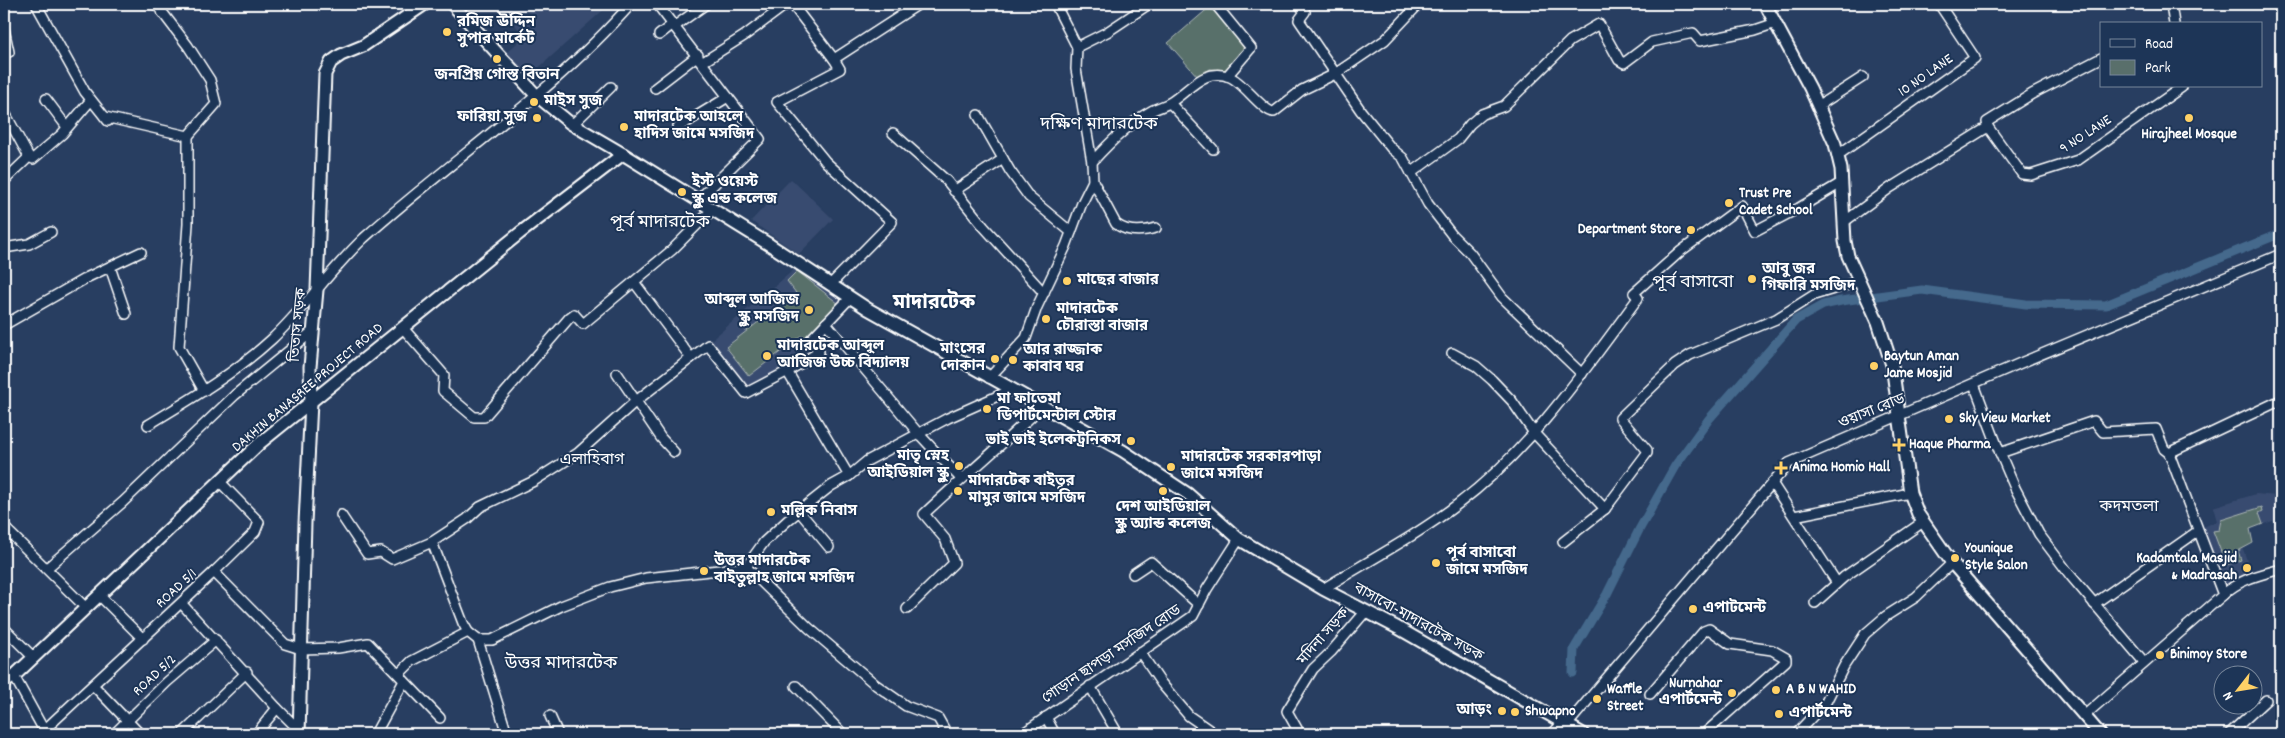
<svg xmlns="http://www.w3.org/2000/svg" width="2285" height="738" viewBox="0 0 2285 738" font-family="Dekko,'Noto Sans Bengali',sans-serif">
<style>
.built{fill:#394c70}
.green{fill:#596f6b;stroke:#acb7b5}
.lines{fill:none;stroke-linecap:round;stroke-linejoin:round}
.canal{stroke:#44698c;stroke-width:9}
.street-casing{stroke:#fff;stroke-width:12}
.secondary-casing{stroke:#fff;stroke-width:15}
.street{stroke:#1d3557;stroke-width:9}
.secondary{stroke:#1d3557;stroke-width:11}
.poi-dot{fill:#ffd166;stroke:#1d3557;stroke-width:2}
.labels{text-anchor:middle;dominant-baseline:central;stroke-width:4;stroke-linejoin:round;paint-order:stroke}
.poi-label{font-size:15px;font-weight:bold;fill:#fff;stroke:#1d3557;text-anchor:start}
.street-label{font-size:15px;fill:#fff;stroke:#1d3557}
.neighbourhood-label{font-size:16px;fill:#fff;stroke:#1d3557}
.quarter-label{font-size:18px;fill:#fff;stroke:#1d3557}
.district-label{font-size:20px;font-weight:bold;fill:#fff;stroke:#1d3557}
</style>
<rect width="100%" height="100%" fill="#283e61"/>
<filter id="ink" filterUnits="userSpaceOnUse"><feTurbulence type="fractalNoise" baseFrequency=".02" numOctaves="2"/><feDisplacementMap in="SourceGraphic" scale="10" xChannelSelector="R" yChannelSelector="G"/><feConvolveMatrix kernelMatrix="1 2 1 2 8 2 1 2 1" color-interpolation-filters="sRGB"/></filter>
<g filter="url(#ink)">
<g class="built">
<path d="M539 4H610L526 79 505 54 524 37 514 23Z"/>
<path d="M791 179 833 219 799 254 751 221Z"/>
<path d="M796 268 842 301 807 338 813 352 746 390 709 342Z"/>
<path d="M2256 494 2276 496 2281 518 2250 529 2253 543 2243 549 2253 578 2222 590 2199 529 2217 521 2213 507Z"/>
</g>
<g class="green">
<path d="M1212 5 1247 48 1225 70 1210 69 1198 77 1168 43Z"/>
<path d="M797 271 839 304 807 338 801 336 749 376 726 347 796 293 787 281Z"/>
<path d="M2262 507 2263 511 2259 513 2263 524 2250 529 2253 543 2238 551 2241 560 2226 565 2213 531 2219 530 2221 520Z"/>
</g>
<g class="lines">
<path class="canal" d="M1573 673 1574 649 1607 594 1639 530 1675 466 1709 419 1796 320 1823 305 1841 301 1922 290 2026 304 2106 305 2281 233"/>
<g class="street-casing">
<g id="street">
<path d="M36 4 85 92 108 121"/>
<path d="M156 4 188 46 210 80 216 104 188 136"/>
<path d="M657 4 760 139 698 200"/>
<path d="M792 4 834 59"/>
<path d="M1215 4 1251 48 1227 76"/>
<path d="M1299 4 1305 12 1299 20 1361 111 1391 148 1403 158 1428 204 1452 235 1470 253 1502 297 1582 374"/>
<path d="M2171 4 2174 24"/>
<path d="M675 26 706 4"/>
<path d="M4 29 9 52 4 54"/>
<path d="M659 35 673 24"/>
<path d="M1077 47 1107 32 1149 4"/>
<path d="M703 62 744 36 787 4"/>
<path d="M655 88 698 55"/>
<path d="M46 99 67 127"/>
<path d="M1170 103 1213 149"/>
<path d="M1818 106 1863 77"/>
<path d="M4 111 29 157"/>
<path d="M978 115 1010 171 1029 197 1071 232"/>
<path d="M105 117 188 136V224L179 347 204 391"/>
<path d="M572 125 611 87"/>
<path d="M1988 127 1987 122 2032 94 2101 58"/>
<path d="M677 128 728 97"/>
<path d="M893 133 947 181 984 227 1044 293"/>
<path d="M1838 155 1975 58 1939 4"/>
<path d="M1092 162C1110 142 1129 123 1153 110 1159 107 1165 106 1171 102 1190 90 1204 67 1230 77 1243 82 1263 112 1274 112L1302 90 1335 74 1385 40 1419 4"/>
<path d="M1411 173 1458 139 1470 124 1482 114 1504 106 1570 41 1599 24 1619 60 1624 63 1652 42 1693 33 1700 41 1755 30 1776 23"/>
<path d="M4 181 29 157 33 159 62 134 91 100"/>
<path d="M1093 181 1116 224C1128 233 1142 232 1156 228"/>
<path d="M954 191 1003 159"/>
<path d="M1844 222 1890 188 1988 127 2022 174 2031 175 2078 160 2182 87"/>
<path d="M4 248 29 244 51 232"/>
<path d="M110 267 126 314"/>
<path d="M634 282 691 358 708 345 746 393 790 370 819 352 811 339 850 298"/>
<path d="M830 285 892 222 826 162 777 102 840 69 834 59 919 4"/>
<path d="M826 323 918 433 961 479"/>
<path d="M4 325 88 277 141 252"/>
<path d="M403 328 444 375 443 391 474 417H484L570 317 574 314 583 324 672 250 713 209"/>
<path d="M1452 353 1476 366 1492 380 1512 401 1534 433 1605 509"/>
<path d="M691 358 636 401 578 453 534 481 480 507 467 519 432 542 463 623 468 632 478 640H492L561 606 610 587 646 578 746 567 764 542 788 520 831 486 849 476 867 461 948 418 1011 390"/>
<path d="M787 371 849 476"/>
<path d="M617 373 661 438 674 452"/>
<path d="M989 378 1026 338 1037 307 1066 246 1082 203 1093 181 1092 162 1076 69 1077 47 1055 4"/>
<path d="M1974 384 2000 453"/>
<path d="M148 425C191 399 235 373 272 339 305 308 331 269 364 238 452 159 553 93 631 4"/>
<path d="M2169 453 2281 400"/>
<path d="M1772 483 1837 583"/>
<path d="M799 511 829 547"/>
<path d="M341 515 367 554 381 552 392 559 432 542"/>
<path d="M1794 516 1910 493"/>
<path d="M4 527 85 607"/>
<path d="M1563 542 1605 509 1647 453V450L1620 418 1675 365 1690 355 1776 319 1814 295 1860 281"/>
<path d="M746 567 809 628 876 685 906 706 938 718 947 734"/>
<path d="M47 568 123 502 235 395 313 331"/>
<path d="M214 572 255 532 259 522 221 483"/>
<path d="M1133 574 1151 562 1199 605"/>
<path d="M1323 589C1368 561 1416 536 1458 504 1531 449 1584 371 1638 298L1634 293 1681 251 1742 206 1755 231 1799 208 1841 183"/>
<path d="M99 595 143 639"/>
<path d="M2223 595C2239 579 2260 575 2281 569"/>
<path d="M1815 603 1844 577 1923 522"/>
<path d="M182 604 277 708"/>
<path d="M2094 604 2198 531"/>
<path d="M907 609 954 563 945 539 924 514C963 477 1004 444 1042 406"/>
<path d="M4 628 34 658"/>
<path d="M478 640 507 734"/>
<path d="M1140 652 1161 683 1189 716 1215 734"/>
<path d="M399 674 412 661 468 632"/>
<path d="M14 676 46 734"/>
<path d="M93 685 140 734"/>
<path d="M796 686 843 734"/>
<path d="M1090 686 1118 734"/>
<path d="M1650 694 1704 631 1709 629 1730 644 1772 650 1786 658V661L1704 734"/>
<path d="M2085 715 2223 595 2169 453 2164 449 2156 429 2103 432 2094 421 2000 453 2015 488 2039 534 2070 575 2144 662"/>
<path d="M550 716 558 734"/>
<path d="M1046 717 1055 734"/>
<path d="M1567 725 1789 463 2023 362 2281 254"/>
<path d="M40 734 214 572 285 644 301 649 338 648 368 643 440 718"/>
<path d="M114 734 167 682 216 640"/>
<path d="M182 734 247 672"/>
<path d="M256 734 277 708 299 730"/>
<path d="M375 734 404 681"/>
<path d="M1022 734 1193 616 1207 589 1239 539"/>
<path d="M1300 734 1287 711 1313 669 1331 652 1366 611"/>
<path d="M1552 734 1563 723"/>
<path d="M1796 734 1826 702 1844 666 1865 634 1886 616 1916 597 1952 563"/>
<path d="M2229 734 2266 700"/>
</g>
</g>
<g class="secondary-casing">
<g id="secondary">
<path d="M452 4 536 95 570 123 623 154 770 245 868 309 1123 451 1188 494 1239 539 1323 589 1398 628 1583 734"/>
<path d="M1765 4 1810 88 1835 144 1841 169 1845 241 1848 256 1878 322 1892 365 1910 493 1918 514 1952 563 2100 734"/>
<path d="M4 683 14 676 260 443 520 233 623 154"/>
<path d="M299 734 305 523 311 402 310 367 317 290 325 74 331 62 341 55 363 46 425 4"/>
</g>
</g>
<use href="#street" class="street"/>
<use href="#secondary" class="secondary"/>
</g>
</g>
<g class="poi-dot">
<circle cx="447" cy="32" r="5"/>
<circle cx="497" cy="59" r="5"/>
<circle cx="534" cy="102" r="5"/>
<circle cx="537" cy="118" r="5"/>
<circle cx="2189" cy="118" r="5"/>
<circle cx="624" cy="127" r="5"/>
<circle cx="682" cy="192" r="5"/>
<circle cx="1729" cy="203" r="5"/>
<circle cx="1691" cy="230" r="5"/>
<circle cx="1752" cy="279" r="5"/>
<circle cx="1067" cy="281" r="5"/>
<circle cx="809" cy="310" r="5"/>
<circle cx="1046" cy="319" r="5"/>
<circle cx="767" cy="356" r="5"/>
<circle cx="995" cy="359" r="5"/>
<circle cx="1013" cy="360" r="5"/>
<circle cx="1874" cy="366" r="5"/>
<circle cx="987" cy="409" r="5"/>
<circle cx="1949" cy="419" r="5"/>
<circle cx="1131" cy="441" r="5"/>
<path d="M1896.5 437.5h5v5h5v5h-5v5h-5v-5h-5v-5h5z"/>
<circle cx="959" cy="466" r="5"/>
<circle cx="1171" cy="467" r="5"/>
<path d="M1778.5 460.5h5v5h5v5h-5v5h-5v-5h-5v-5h5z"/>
<circle cx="958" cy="491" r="5"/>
<circle cx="1163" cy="491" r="5"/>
<circle cx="771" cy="512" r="5"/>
<circle cx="1955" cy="558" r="5"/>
<circle cx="1436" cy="563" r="5"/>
<circle cx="2247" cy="568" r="5"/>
<circle cx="704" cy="571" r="5"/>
<circle cx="1693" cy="609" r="5"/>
<circle cx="2160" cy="655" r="5"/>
<circle cx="1776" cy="690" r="5"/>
<circle cx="1732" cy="693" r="5"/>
<circle cx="1597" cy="699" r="5"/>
<circle cx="1502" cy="711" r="5"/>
<circle cx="1515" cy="712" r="5"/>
<circle cx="1779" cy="714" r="5"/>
</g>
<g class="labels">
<g class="poi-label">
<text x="457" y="23">রমিজ ঊদ্দিন<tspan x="457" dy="17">সুপার মার্কেট</tspan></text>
<text x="497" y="76" text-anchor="middle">জনপ্রিয় গোস্ত বিতান</text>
<text x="544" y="102">মাইস সুজ</text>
<text x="527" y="118" text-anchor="end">ফারিয়া সুজ</text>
<text x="634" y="118">মাদারটেক আহলে<tspan x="634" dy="17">হাদিস জামে মসজিদ</tspan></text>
<text x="2189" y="135" text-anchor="middle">Hirajheel Mosque</text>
<text x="692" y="183">ইস্ট ওয়েস্ট<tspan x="692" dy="17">স্কুল এন্ড কলেজ</tspan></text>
<text x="1739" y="194">Trust Pre<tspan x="1739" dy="17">Cadet School</tspan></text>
<text x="1681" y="230" text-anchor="end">Department Store</text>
<text x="1762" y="270">আবু জর<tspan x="1762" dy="17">গিফারি মসজিদ</tspan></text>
<text x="1077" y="281">মাছের বাজার</text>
<text x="799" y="301" text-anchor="end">আব্দুল আজিজ<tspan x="799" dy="17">স্কুল মসজিদ</tspan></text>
<text x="1056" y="310">মাদারটেক<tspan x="1056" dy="17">চৌরাস্তা বাজার</tspan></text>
<text x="777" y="347">মাদারটেক আব্দুল<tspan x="777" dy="17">আজিজ উচ্চ বিদ্যালয়</tspan></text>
<text x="985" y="350" text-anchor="end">মাংসের<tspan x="985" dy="17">দোকান</tspan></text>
<text x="1023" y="351">আর রাজ্জাক<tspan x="1023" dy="17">কাবাব ঘর</tspan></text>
<text x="1884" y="357">Baytun Aman<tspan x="1884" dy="17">Jame Mosjid</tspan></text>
<text x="997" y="400">মা ফাতেমা<tspan x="997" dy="17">ডিপার্টমেন্টাল স্টোর</tspan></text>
<text x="1959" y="419">Sky View Market</text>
<text x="1121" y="441" text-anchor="end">ভাই ভাই ইলেকট্রনিকস</text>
<text x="1909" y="445">Haque Pharma</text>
<text x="949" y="457" text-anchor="end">মাতৃ স্নেহ<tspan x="949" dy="17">আইডিয়াল স্কুল</tspan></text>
<text x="1181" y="458">মাদারটেক সরকারপাড়া<tspan x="1181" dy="17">জামে মসজিদ</tspan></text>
<text x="1792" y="468">Anima Homio Hall</text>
<text x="968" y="482">মাদারটেক বাইতুর<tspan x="968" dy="17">মামুর জামে মসজিদ</tspan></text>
<text x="1163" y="508" text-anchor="middle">দেশ আইডিয়াল<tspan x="1163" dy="17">স্কুল অ্যান্ড কলেজ</tspan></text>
<text x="781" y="512">মল্লিক নিবাস</text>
<text x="1965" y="549">Younique<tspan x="1965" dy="17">Style Salon</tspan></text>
<text x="1446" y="554">পূর্ব বাসাবো<tspan x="1446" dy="17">জামে মসজিদ</tspan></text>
<text x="2237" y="559" text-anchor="end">Kadamtala Masjid<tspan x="2237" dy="17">&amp; Madrasah</tspan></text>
<text x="714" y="562">উত্তর মাদারটেক<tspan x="714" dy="17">বাইতুল্লাহ জামে মসজিদ</tspan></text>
<text x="1703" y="609">এপাটমেন্ট</text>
<text x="2170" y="655">Binimoy Store</text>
<text x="1722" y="684" text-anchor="end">Nurnahar<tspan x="1722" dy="17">এপার্টমেন্ট</tspan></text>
<text x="1607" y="690">Waffle<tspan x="1607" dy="17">Street</tspan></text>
<text x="1786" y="690">A B N WAHID</text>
<text x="1492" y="711" text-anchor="end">আড়ং</text>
<text x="1525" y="712">Shwapno</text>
<text x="1789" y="714">এপার্টমেন্ট</text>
</g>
<g class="street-label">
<text transform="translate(1926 76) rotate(-35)">10 NO LANE</text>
<text transform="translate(2086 135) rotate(-33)">9 NO LANE</text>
<text transform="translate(299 325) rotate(-85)">তিতাস সড়ক</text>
<text transform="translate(308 388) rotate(-40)">DAKHIN BANASREE PROJECT ROAD</text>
<text transform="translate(1872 412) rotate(-22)">ওয়াসা রোড</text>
<text transform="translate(177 589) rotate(-43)">ROAD 5/1</text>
<text transform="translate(1418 623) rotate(29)">বাসাবো-মাদারটেক সড়ক</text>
<text transform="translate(1324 637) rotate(-49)">মদিনা সড়ক</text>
<text transform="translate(1112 655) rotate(-34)">গোড়ান ছাপড়া মসজিদ রোড</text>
<text transform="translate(155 676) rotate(-43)">ROAD 5/2</text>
</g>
<g class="neighbourhood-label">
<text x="592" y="460">এলাহিবাগ</text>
<text x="2129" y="507">কদমতলা</text>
</g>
<g class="quarter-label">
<text x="1099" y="125">দক্ষিণ মাদারটেক</text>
<text x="660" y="223">পূর্ব মাদারটেক</text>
<text x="1693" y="283">পূর্ব বাসাবো</text>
<text x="561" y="664">উত্তর মাদারটেক</text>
</g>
<g class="district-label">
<text x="934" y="304">মাদারটেক</text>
</g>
</g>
<rect width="2285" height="738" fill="none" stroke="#1d3557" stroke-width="20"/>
<rect x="10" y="10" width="2265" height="718" fill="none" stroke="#fff" stroke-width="2" filter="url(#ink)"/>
<rect x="2100" y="22" width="162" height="65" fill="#1d3557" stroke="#77869a"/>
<rect x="2110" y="39" width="25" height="8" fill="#1d3557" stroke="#77869a"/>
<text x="2145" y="48" font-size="15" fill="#ffffff">Road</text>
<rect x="2110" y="60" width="25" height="15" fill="#596f6b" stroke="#77869a"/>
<text x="2145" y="72" font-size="15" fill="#ffffff">Park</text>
<g transform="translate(2238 690) rotate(239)"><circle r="24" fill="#1d3557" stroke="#77869a"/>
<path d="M0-4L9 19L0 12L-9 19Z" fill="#ffd166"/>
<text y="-8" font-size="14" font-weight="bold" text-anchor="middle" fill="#ffffff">N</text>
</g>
</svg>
